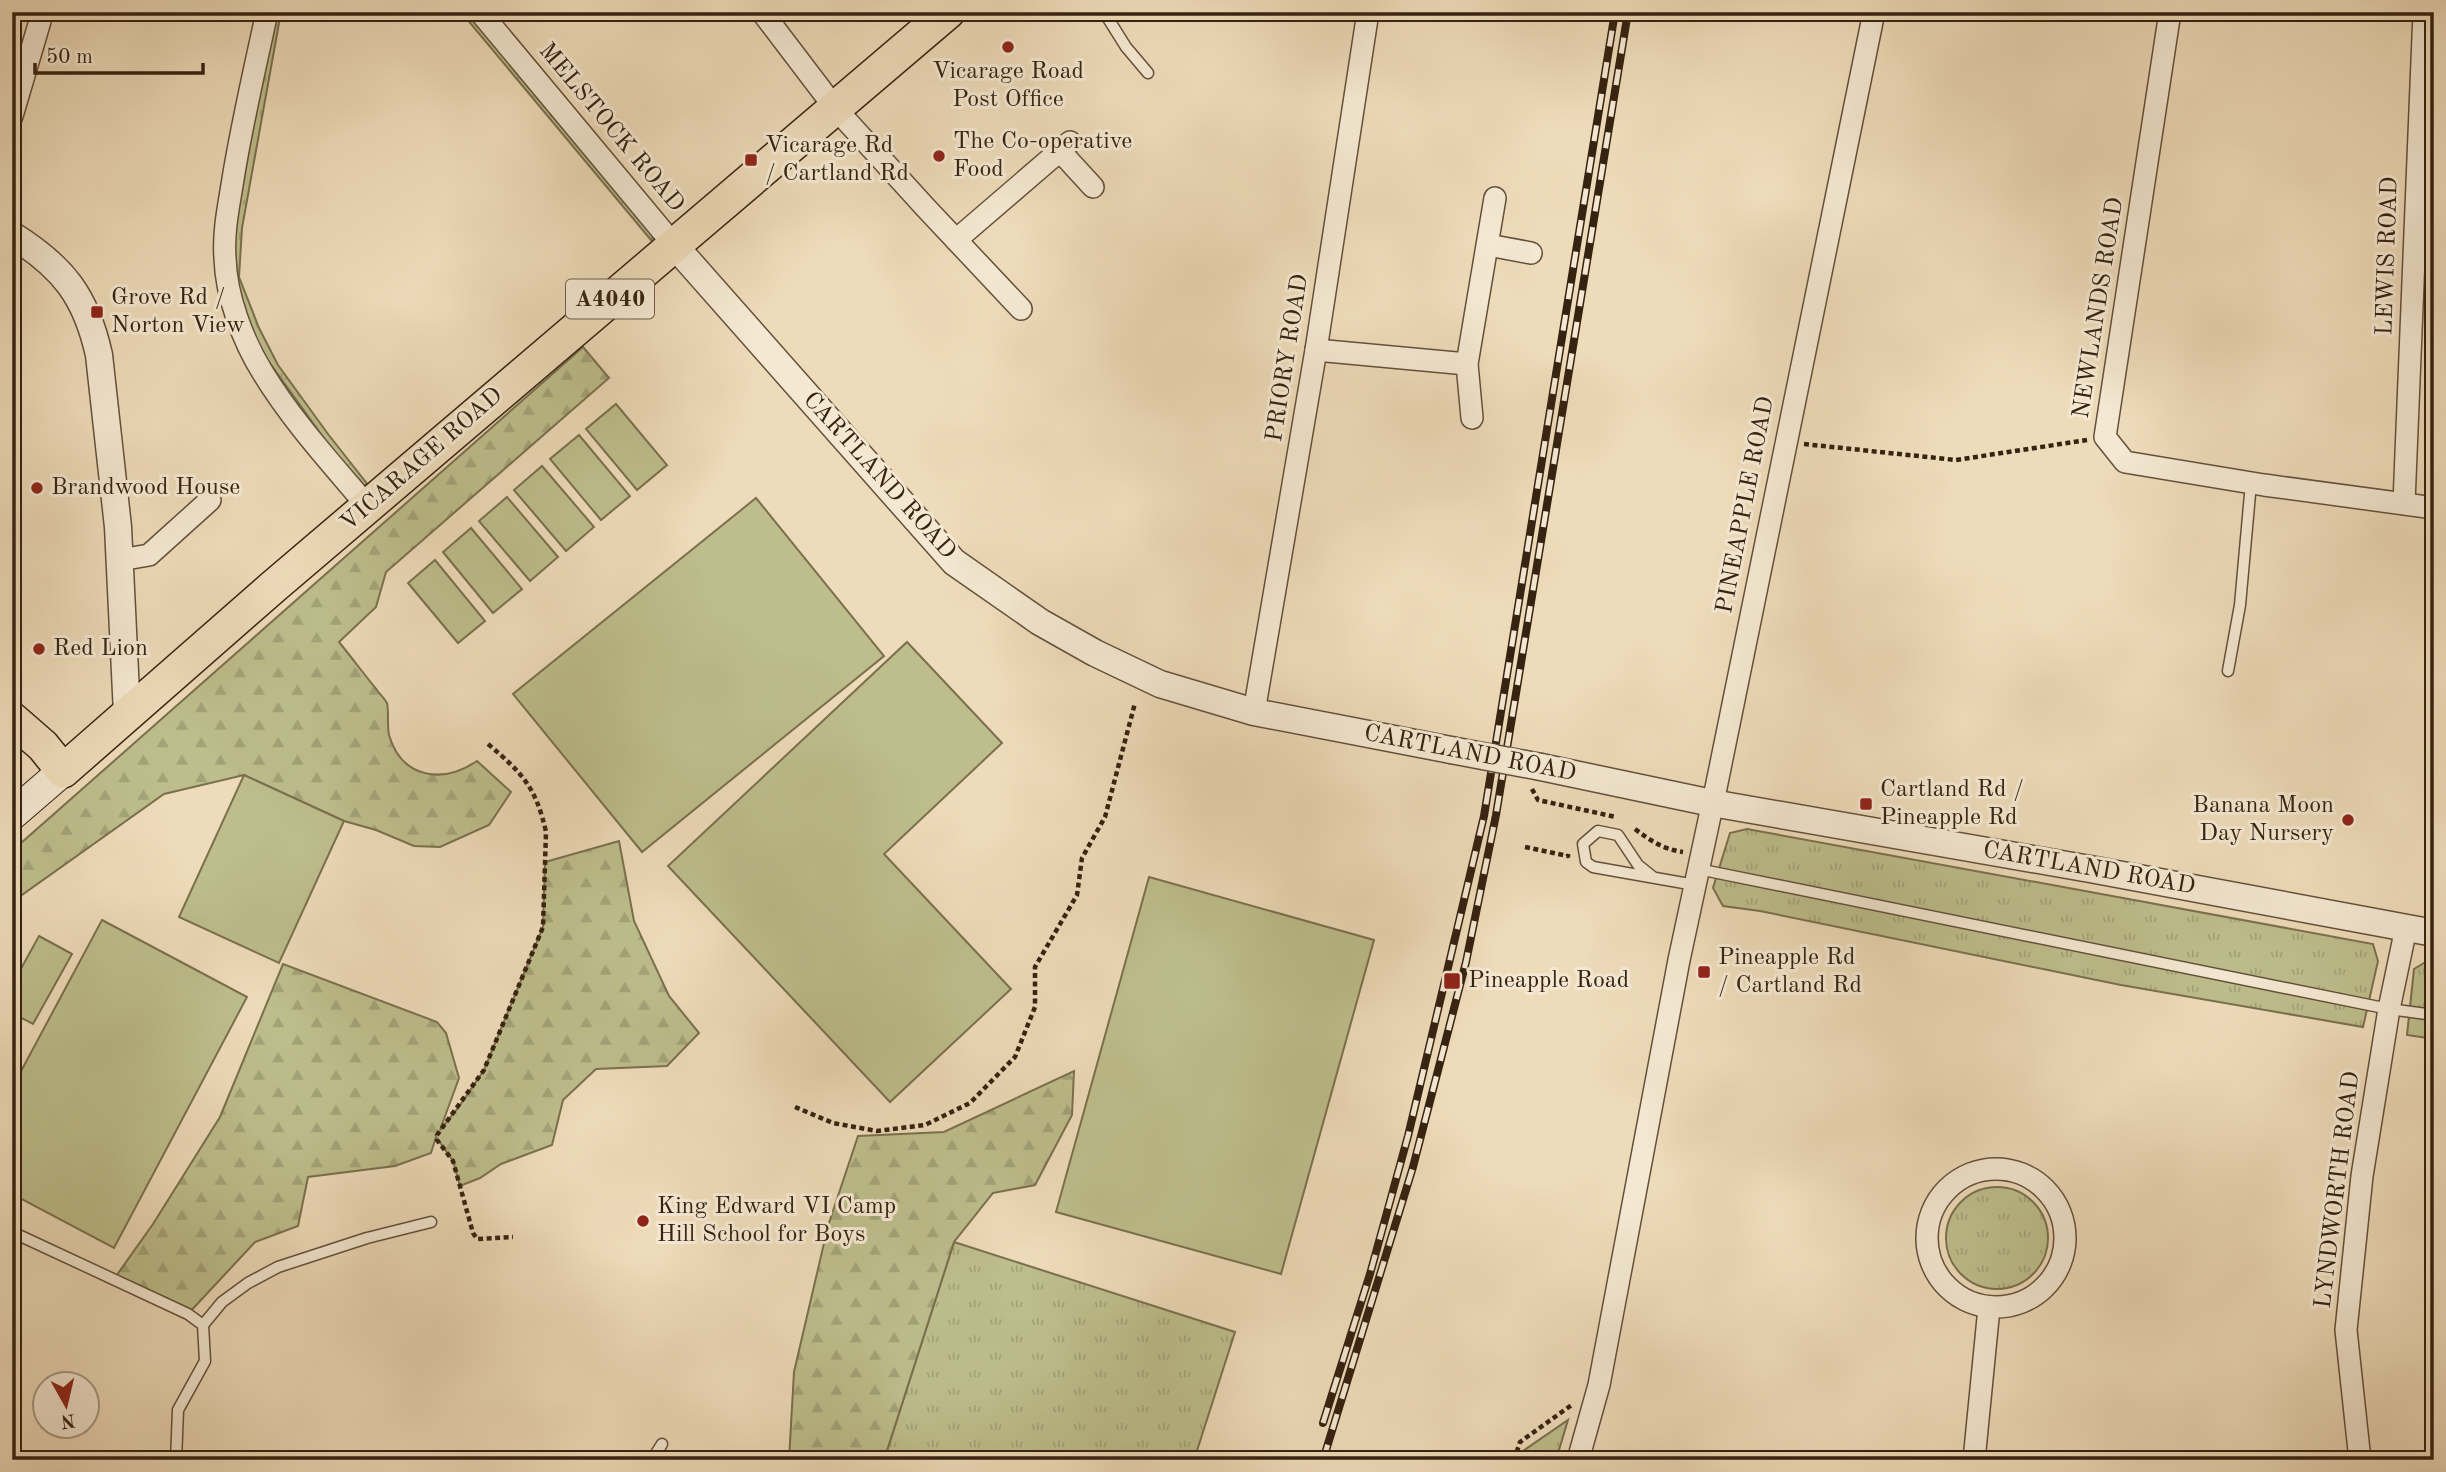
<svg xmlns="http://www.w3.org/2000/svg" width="2446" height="1472" viewBox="0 0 2446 1472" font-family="'Old Standard TT',serif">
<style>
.grass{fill:url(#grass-tufts);stroke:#7a704e;stroke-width:2}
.forest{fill:url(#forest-firs);stroke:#7a704e;stroke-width:2}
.pitch{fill:#bdbe8c;stroke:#7a704e;stroke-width:2}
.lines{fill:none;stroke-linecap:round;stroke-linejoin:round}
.service-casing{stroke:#64503b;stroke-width:13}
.minor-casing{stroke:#64503b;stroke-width:24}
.tertiary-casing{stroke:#64503b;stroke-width:29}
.secondary-casing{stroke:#362211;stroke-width:32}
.primary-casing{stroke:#362211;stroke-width:36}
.path{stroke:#362211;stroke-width:4.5;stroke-dasharray:5 3.5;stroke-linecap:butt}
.service{stroke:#f4e8d2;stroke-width:10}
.minor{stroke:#f4e8d2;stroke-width:21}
.tertiary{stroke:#f4e8d2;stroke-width:26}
.secondary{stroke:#f4e8d2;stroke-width:30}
.primary{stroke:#eedbb9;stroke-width:33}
.rail-casing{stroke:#362211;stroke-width:8}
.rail{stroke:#f4e8d2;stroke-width:5;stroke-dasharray:16;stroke-linecap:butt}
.tertiary-bridge-casing{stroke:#64503b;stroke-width:29;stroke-linecap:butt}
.tertiary-bridge{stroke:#f4e8d2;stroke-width:26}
.poi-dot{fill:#8f2418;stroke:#f4e8d2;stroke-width:2.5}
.labels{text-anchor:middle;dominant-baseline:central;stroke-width:6;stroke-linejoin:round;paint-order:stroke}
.shield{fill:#f4e8d2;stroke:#6f5d4b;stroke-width:2}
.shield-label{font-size:23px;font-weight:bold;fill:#362211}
.poi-label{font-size:24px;fill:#362211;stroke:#f4e8d2;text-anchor:start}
.street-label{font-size:24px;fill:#362211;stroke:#f4e8d2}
</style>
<defs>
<pattern id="grass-tufts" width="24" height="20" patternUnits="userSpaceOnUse" patternTransform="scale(1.75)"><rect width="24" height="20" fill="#bdbe8c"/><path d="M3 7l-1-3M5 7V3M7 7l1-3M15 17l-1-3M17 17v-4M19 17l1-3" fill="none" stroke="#a3a378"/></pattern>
<pattern id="forest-firs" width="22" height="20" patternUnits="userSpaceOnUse" patternTransform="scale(1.75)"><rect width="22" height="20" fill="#bdbe8c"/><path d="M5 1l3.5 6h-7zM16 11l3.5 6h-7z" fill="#a3a378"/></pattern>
</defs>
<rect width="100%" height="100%" fill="#eedbb9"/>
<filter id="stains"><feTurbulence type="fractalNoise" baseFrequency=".00286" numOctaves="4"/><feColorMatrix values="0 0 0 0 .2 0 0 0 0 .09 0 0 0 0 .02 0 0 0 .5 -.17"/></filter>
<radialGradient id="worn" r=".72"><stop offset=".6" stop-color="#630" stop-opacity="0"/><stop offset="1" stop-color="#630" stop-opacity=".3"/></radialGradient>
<g class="grass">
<path d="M274 12H281L242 228 239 277 259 328 278 365 328 434 368 485 362 491 269 362 251 333 234 283V229Z"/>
<path d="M461 12H467L656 233 651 240Z"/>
<path d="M1747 829 2373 944 2378 961 2363 1027 2121 985 1760 911 1723 906 1713 888 1730 833Z"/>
<path d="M2434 957V1039L2407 1035 2414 969Z"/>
<circle cx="1997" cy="1238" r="51"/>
<path d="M954 1242 1235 1332 1194 1460H884Z"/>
<path d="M1568 1420 1556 1460H1518L1520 1453Z"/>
</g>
<g class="forest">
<path d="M583 347 609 378 386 572 376 607 339 642C352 658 364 674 377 690 379 693 385 699 387 703 389 710 387 726 389 735 402 779 443 784 477 761L511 792 489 825 440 847 414 846 376 830 344 821 244 775 164 794 12 902V851Z"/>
<path d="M619 841 634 921 669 996 699 1033 667 1066 596 1069 563 1100 552 1145 501 1164 480 1178 460 1186 453 1161 436 1137 431 1153 395 1166 308 1177 298 1226 255 1242 188 1314 114 1279 153 1224 220 1117 283 964 437 1022 446 1033 459 1078 440 1130 458 1108 484 1070 543 927 545 862Z"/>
<path d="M1074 1071 1072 1115 1035 1185 993 1193 954 1242 884 1460H789L794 1372 828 1226 858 1136 944 1132Z"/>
</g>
<g class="pitch">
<path d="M616 404 667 465 637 490 586 429Z"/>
<path d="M579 435 630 496 601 520 550 459Z"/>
<path d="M542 466 594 527 566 551 514 490Z"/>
<path d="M507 497 558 557 530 581 479 521Z"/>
<path d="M756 498 884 656 642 852 513 694Z"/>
<path d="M471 528 522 589 493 613 443 552Z"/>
<path d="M435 560 485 621 458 643 408 583Z"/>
<path d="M907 642 1002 743 884 854 1011 989 890 1102 668 866Z"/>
<path d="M244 775 344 821 279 963 179 917Z"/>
<path d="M1149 877 1374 940 1281 1274 1056 1212Z"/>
<path d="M102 920 247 997 114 1248 12 1194V1088Z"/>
<path d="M39 936 72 954 33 1024 12 1013V985Z"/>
</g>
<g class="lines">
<g class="service-casing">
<g id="service">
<path d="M1104 12 1126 47 1148 73"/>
<path d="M2228 671 2240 605 2251 483"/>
<path d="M1698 869 2389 1009 2434 1015"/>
<path d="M1653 877 1638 865 1618 835 1598 831 1583 844 1586 862 1593 867 1695 885"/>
<path d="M12 1232 188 1314 203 1325 205 1361 178 1410 176 1460"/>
<path d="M203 1325 222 1302 248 1283 278 1267 367 1238 431 1222"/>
<path d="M652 1460 662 1444"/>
</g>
</g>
<g class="minor-casing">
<g id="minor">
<path d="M267 12C255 68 242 123 233 179 229 205 223 231 225 258 226 296 243 341 263 373 293 422 331 463 368 507"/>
<path d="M480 12 674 245"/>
<path d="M762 12 835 108 925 207 1021 309"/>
<path d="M2170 12 2105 437 2125 462 2264 485 2434 508"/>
<path d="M12 116 40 21"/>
<path d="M1060 151 1093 187"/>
<path d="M956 240 1070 142"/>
<path d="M1488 245 1531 253"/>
<path d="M1316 350 1467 364"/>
<path d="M1472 418 1467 364 1495 198"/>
<path d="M2404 503 2424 12"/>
<path d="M120 560 149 555 210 500"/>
<path d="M1254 712 1316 350 1368 12"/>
<circle cx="1996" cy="1238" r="69"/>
<path d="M1578 1460 1599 1385 1679 960 1717 783 1874 12"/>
<path d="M1974 1460 1989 1308"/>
<path d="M2360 1460 2346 1330 2362 1176 2389 1009 2406 928"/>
</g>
</g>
<g class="tertiary-casing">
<g id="tertiary">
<path d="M12 235C63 267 86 296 99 355L118 527 127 714"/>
<path d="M674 245 954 562 1040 622 1095 653 1160 684 1254 712 1451 750"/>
<path d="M1541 767 1712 803 2090 869 2434 933"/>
</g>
</g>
<g class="secondary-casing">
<path id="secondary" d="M12 815 63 771"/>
</g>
<g class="primary-casing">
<path id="primary" d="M12 719 43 746 63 771 273 587 948 12"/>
</g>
<g class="path">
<path d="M1804 444 1956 460 2087 440"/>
<path d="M488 744C522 773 536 787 546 832L543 927 484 1070 437 1135V1140L453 1161 473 1233 477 1239 513 1237"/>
<path d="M1532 789 1538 800 1616 817"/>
<path d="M1635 829C1651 841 1663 849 1683 852"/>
<path d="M1525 847 1568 856V854"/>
<path d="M795 1107 833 1123 877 1131 925 1125 970 1103 1015 1057 1035 1007V967L1077 895 1082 858 1105 817 1135 703"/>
<path d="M12 1454 24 1460"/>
<path d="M1514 1460 1520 1442 1573 1404"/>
</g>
<use href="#service" class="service"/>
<use href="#minor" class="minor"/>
<use href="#tertiary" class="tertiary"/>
<use href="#secondary" class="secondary"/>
<use href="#primary" class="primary"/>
<g class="rail-casing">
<g id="rail">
<path d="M1323 1423 1370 1274 1408 1136 1484 816 1615 12"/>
<path d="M1323 1460 1413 1167 1466 962 1496 815 1628 12"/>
</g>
</g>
<use href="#rail" class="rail"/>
<g class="tertiary-bridge-casing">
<path id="tertiary-bridge" d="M1451 750 1541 767"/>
</g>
<use href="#tertiary-bridge" class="tertiary-bridge"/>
</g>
<g class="poi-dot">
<circle cx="1008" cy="47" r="7"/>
<circle cx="939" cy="156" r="7"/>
<rect x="744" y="153" width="14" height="14" rx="3.5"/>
<rect x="90" y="305" width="14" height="14" rx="3.5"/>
<circle cx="37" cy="488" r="7"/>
<circle cx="39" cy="649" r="7"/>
<rect x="1859" y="797" width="14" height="14" rx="3.5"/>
<circle cx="2348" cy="820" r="7"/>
<rect x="1697" y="965" width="14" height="14" rx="3.5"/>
<rect x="1443" y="972" width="18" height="18" rx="3.5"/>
<circle cx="643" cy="1221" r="7"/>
</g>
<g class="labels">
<rect class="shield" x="566" y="279.5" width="88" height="39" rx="5"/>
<g class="shield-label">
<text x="610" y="299">A4040</text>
</g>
<g class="poi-label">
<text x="1008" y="72" text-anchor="middle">Vicarage Road<tspan x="1008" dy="28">Post Office</tspan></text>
<text x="953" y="142">The Co-operative<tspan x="953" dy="28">Food</tspan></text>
<text x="765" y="146">Vicarage Rd<tspan x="765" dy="28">/ Cartland Rd</tspan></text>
<text x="111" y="298">Grove Rd /<tspan x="111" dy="28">Norton View</tspan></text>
<text x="51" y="488">Brandwood House</text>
<text x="53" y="649">Red Lion</text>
<text x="1880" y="790">Cartland Rd /<tspan x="1880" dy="28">Pineapple Rd</tspan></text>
<text x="2334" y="806" text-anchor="end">Banana Moon<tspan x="2334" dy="28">Day Nursery</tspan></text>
<text x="1718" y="958">Pineapple Rd<tspan x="1718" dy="28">/ Cartland Rd</tspan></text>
<text x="1468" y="981">Pineapple Road</text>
<text x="657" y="1207">King Edward VI Camp<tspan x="657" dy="28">Hill School for Boys</tspan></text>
</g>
<g class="street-label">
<text transform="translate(611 128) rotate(50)">MELSTOCK ROAD</text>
<text transform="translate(2388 256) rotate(-88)">LEWIS ROAD</text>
<text transform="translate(2099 308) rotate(-81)">NEWLANDS ROAD</text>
<text transform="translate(1288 358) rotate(-81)">PRIORY ROAD</text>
<text transform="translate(422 460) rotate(-41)">VICARAGE ROAD</text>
<text transform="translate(879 476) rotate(48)">CARTLAND ROAD</text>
<text transform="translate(1746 505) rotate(-79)">PINEAPPLE ROAD</text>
<text transform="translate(1470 754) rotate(11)">CARTLAND ROAD</text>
<text transform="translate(2089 869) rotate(10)">CARTLAND ROAD</text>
<text transform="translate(2338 1190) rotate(-83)">LYNDWORTH ROAD</text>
</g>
</g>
<rect width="2446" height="1472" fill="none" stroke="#eedbb9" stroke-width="42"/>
<rect x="14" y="14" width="2418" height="1444" fill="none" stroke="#362211" stroke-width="3.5"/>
<rect x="21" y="21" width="2404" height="1430" fill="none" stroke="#362211" stroke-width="2"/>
<g transform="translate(66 1405) rotate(172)"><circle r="33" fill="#f4e8d2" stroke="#a89985" stroke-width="2"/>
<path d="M0-5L12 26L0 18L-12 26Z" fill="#8f2418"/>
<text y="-10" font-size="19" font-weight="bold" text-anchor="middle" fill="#362211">N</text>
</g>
<path d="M35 63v10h168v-10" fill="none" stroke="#362211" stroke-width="3.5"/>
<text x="46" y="63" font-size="21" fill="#362211" stroke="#f4e8d2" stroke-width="5" paint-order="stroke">50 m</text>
<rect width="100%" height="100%" filter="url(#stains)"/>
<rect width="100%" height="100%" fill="url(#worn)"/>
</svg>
